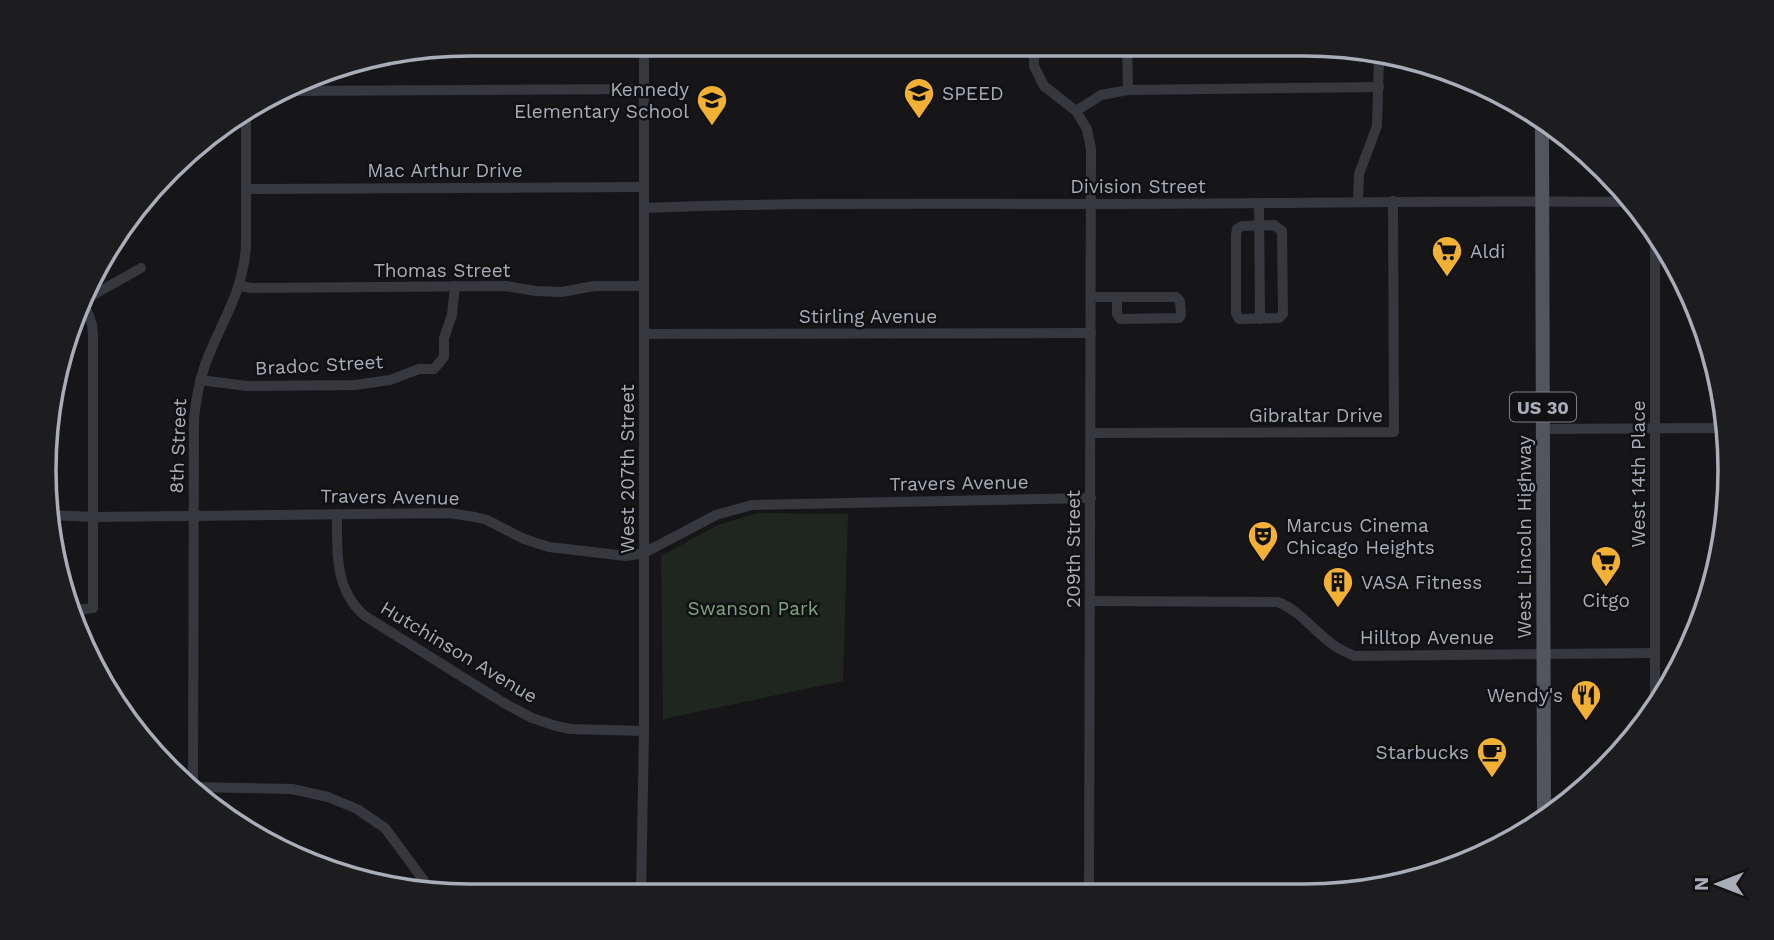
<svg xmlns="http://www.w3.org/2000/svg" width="1774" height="940" viewBox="0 0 1774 940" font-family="'Work Sans',sans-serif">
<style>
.green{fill:#1e261f}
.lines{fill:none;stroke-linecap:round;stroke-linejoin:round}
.minor{stroke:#37383d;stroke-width:10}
.major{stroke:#53555c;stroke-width:14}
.labels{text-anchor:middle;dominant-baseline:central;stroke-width:5;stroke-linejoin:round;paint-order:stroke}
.shield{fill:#111113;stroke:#7b7e86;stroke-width:2}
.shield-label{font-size:18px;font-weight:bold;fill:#a8adb8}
.poi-label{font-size:19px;fill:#a8adb8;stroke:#111113;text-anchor:start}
.street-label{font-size:19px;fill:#a8adb8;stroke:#111113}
.park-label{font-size:19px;fill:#7fa381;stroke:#111113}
.rim{fill:none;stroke:#a8adb8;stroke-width:3.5}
</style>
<rect width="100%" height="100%" fill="#161618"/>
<path class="green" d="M757 513 848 514 843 681 663 719 661 556 718 525Z"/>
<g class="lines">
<g class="minor">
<path d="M1034 44V66L1044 86 1076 111 1087 129 1091 149 1089 893"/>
<path d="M1127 44 1128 90"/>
<path d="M288 91 644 89"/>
<path d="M1076 111 1101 95 1128 90 1379 87"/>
<path d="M246 189 644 187"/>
<path d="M1358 201 1359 174 1377 126 1379 57"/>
<path d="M1259 203 1260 319"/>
<path d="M644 208C792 202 940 204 1088 204 1269 204 1451 200 1632 202"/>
<path d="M1274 225 1282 231 1283 314 1279 318 1239 319 1236 313V235L1237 229 1242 226Z"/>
<path d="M1655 242V705"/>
<path d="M239 286 251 288 506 286 536 291 562 292 594 286H644"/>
<path d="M1091 297H1176L1180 301 1181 315 1179 318 1120 319 1117 314V297"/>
<path d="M86 299 141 268"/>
<path d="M645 334 1091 333"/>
<path d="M200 380 247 386 355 385 390 380 419 369H434L444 357V338L452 315 455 286"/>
<path d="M1543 429 1720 428"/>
<path d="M1091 433 1394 432 1393 201"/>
<path d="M337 514C337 550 334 590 365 616L504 703 532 718 556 726 571 729 644 731"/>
<path d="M49 515 94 517 449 513 475 517 487 520 524 539 549 547 626 556 644 553 716 515 752 505 1091 498"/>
<path d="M1090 601 1278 602C1303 612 1316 635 1338 648 1343 651 1349 653 1354 656L1655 653"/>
<path d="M75 610 93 608V335L92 324 84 303"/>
<path d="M193 787 292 789 328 797 357 809 385 828 433 893"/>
<path d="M193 789 194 418C196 400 199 382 205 365 221 321 242 296 246 247V113"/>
<path d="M641 895 644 731V44"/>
</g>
<path class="major" d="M1542 126 1544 821"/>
</g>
<defs>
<g id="school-pin" transform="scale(1.575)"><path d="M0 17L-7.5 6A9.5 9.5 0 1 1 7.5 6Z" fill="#f2b134" stroke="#111113"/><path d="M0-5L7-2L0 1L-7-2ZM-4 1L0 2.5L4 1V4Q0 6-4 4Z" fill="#111"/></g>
<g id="supermarket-pin" transform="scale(1.575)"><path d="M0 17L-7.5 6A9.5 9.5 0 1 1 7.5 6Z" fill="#f2b134" stroke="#111113"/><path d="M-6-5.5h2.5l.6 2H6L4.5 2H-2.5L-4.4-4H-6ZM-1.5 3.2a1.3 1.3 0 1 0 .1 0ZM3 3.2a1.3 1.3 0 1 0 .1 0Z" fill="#111"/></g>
<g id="theatre-pin" transform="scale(1.575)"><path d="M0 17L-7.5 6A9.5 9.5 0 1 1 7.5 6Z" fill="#f2b134" stroke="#111113"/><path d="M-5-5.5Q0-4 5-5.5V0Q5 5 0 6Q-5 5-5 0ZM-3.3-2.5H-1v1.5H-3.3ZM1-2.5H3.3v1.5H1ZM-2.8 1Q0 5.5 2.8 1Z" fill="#111"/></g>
<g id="building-pin" transform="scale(1.575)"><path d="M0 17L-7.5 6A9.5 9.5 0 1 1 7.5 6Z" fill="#f2b134" stroke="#111113"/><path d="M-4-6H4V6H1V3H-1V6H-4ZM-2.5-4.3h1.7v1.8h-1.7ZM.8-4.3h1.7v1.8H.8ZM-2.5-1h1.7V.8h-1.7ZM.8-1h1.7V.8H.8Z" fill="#111"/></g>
<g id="restaurant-pin" transform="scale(1.575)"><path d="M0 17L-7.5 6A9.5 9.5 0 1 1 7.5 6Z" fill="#f2b134" stroke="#111113"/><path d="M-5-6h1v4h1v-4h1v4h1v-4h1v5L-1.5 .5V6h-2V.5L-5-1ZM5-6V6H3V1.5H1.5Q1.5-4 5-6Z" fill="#111"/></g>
<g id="cafe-pin" transform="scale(1.575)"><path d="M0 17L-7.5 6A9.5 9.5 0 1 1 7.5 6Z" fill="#f2b134" stroke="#111113"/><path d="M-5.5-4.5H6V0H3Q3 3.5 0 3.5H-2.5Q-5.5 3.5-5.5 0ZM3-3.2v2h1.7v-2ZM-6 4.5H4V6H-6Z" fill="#111"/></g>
</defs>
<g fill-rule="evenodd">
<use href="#school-pin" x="919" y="93"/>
<use href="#school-pin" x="712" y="100"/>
<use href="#supermarket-pin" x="1447" y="251"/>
<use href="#theatre-pin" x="1263" y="536"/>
<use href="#supermarket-pin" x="1606" y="561"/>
<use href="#building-pin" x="1338" y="582"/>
<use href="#restaurant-pin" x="1586" y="695"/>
<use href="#cafe-pin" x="1492" y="752"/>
</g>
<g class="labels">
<rect class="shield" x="1510" y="392.5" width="66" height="29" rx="5"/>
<g class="shield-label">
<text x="1543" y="407">US 30</text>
</g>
<g class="poi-label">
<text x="689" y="89" text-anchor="end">Kennedy<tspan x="689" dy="22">Elementary School</tspan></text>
<text x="942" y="93">SPEED</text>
<text x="1470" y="251">Aldi</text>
<text x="1286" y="525">Marcus Cinema<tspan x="1286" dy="22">Chicago Heights</tspan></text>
<text x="1361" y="582">VASA Fitness</text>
<text x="1606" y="600" text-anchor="middle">Citgo</text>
<text x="1563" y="695" text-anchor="end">Wendy's</text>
<text x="1469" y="752" text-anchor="end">Starbucks</text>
</g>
<g class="street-label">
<text x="445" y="170">Mac Arthur Drive</text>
<text x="1138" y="186">Division Street</text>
<text x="442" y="270">Thomas Street</text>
<text x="868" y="316">Stirling Avenue</text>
<text transform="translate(319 365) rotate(-3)">Bradoc Street</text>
<text x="1316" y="415">Gibraltar Drive</text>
<text transform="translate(178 446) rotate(-88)">8th Street</text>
<text transform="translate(627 469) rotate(-90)">West 207th Street</text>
<text transform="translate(1638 474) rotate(-90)">West 14th Place</text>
<text transform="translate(959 483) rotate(-1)">Travers Avenue</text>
<text transform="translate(390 497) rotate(1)">Travers Avenue</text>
<text transform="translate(1524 537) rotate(-90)">West Lincoln Highway</text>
<text transform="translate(1073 549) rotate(-90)">209th Street</text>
<text x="1427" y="637">Hilltop Avenue</text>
<text transform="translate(459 652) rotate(31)">Hutchinson Avenue</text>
</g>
<g class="park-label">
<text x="753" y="608">Swanson Park</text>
</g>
</g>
<path d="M0 0H1774V940H0ZM470 56H1304A414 414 0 0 1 1718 470V470A414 414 0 0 1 1304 884H470A414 414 0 0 1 56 470V470A414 414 0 0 1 470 56Z" fill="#1d1d20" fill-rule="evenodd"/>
<path class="rim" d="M470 56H1304A414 414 0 0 1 1718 470V470A414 414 0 0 1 1304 884H470A414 414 0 0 1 56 470V470A414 414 0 0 1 470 56Z"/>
<g transform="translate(1718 884) rotate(270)" stroke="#111113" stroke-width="5" paint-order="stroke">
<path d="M0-5L12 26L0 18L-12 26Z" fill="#a8adb8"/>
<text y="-10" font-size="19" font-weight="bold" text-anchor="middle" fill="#a8adb8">N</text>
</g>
</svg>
